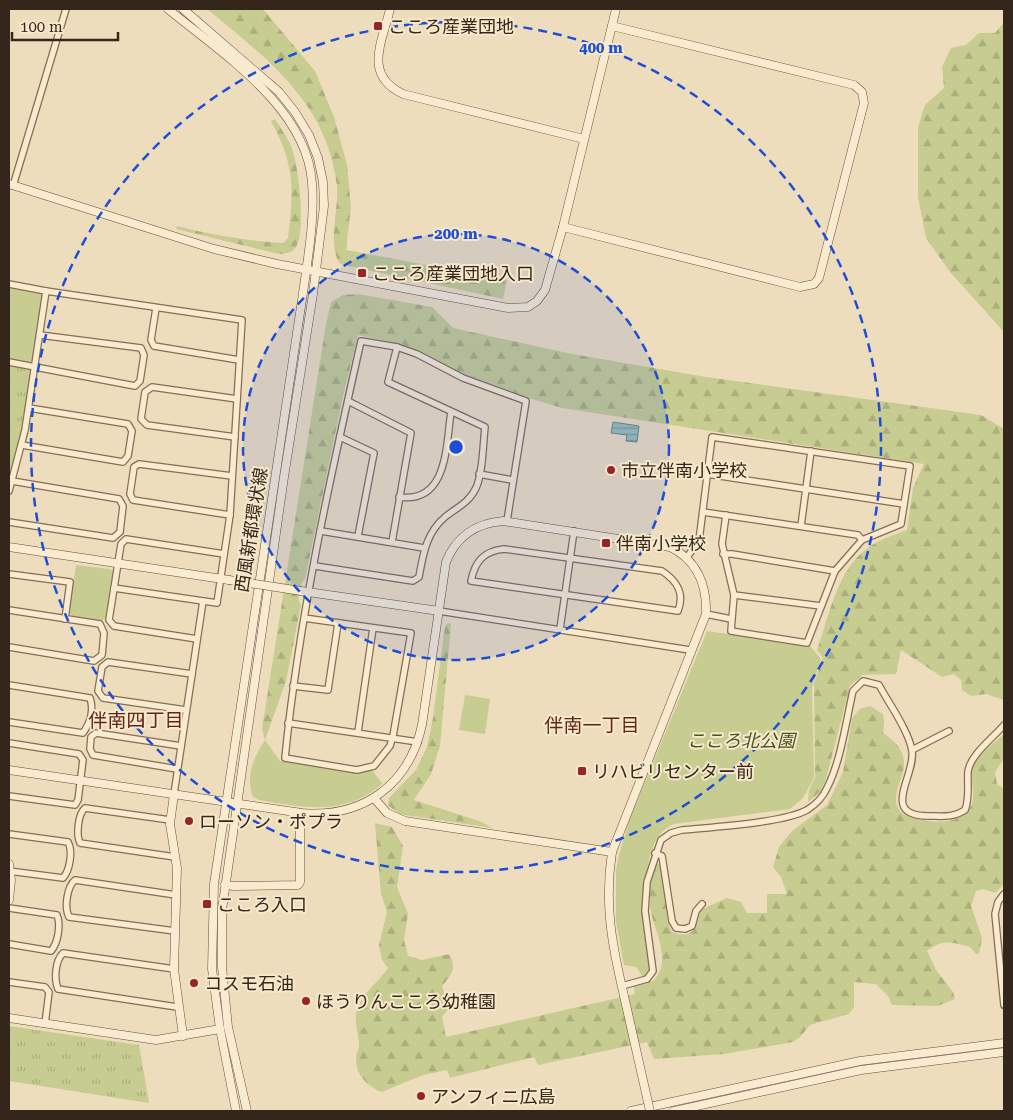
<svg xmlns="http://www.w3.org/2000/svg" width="1013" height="1120" viewBox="0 0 1013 1120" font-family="'Roboto Serif','Noto Sans JP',serif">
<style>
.grass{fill:url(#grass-tufts)}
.forest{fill:url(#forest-firs)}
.park{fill:#c7cc90}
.water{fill:url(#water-rules);stroke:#688d82}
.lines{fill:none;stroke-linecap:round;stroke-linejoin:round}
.street-casing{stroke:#866d55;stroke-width:8}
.secondary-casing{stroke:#674f39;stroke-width:9}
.street{stroke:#f9ebcf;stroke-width:5.5}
.secondary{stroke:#f9ebcf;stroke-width:8}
.secondary-bridge-casing{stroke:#674f39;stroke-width:9;stroke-linecap:butt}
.secondary-bridge{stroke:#f9ebcf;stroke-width:8}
.ring{fill:none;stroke:#1d4ed8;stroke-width:2.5;stroke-dasharray:9 6}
.poi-dot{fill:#962429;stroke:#f6e8cb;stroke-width:2}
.labels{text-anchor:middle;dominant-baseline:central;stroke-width:4;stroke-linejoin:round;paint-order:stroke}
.poi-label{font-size:18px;fill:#35261b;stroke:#f6e8cb;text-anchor:start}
.street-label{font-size:18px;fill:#35261b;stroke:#f6e8cb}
.park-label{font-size:18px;font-style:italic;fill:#475221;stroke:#f6e8cb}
.neighbourhood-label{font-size:19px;fill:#622619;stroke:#f6e8cb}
.centre{fill:#1d4ed8;stroke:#f6e8cb;stroke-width:2.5}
.ring-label{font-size:15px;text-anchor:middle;font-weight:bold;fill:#1d4ed8;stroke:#f6e8cb;stroke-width:4;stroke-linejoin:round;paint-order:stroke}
</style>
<defs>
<pattern id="grass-tufts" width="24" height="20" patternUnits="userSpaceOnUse" patternTransform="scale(1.25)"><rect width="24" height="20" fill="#c7cc90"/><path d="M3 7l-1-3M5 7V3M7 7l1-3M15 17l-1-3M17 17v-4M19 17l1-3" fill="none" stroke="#acaf7c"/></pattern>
<pattern id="forest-firs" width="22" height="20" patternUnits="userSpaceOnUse" patternTransform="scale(1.25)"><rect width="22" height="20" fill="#c7cc90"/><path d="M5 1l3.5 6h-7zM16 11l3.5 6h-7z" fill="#acaf7c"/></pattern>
<pattern id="water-rules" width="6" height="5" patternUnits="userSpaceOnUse" patternTransform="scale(1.25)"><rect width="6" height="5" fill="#a0bfb5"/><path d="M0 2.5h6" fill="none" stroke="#839b92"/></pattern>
</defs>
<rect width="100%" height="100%" fill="#eeddbc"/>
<g class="grass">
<path d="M9 362 35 368 31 395 9 489Z"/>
<path d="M9 1026 139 1045 149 1103 9 1081Z"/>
</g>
<g class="forest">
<path d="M207 9H263L315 71 334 117 347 165 351 207 346 250 507 280 503 299 340 264C327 244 339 210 337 186 327 102 267 59 207 9Z"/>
<path d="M1004 22V332L950 272 926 238 918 197V127L925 105 944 88 942 67 951 48 966 45 979 33H995Z"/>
<path d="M275 119C281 129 290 140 293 152 299 171 306 231 296 247 292 253 285 254 279 254L176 229 177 226C211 235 248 241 283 243L288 238C294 189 295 165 271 121Z"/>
<path d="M358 294 432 307 453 328 572 354 706 377 981 415 1004 429V700L986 694 971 696 962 690 961 680 954 674 942 677 901 650 896 674 862 675 850 686 826 779 821 791 808 802 809 790 815 778 814 683 823 658 817 650C829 617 837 569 868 548 880 539 893 535 907 530L913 488 924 464 562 408 512 393 463 374 404 345 358 335 343 396 305 579C299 585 296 597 301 605L286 681 265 740 262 729 326 324 331 302 343 295Z"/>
<path d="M448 623 451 624 440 746 431 774 414 800 482 822 492 828 399 814 388 805 389 798 416 770 427 747 433 718 445 626Z"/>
<path d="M870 706 883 714 884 722 883 733C893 740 904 749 904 762 906 780 878 810 916 819 936 824 970 824 973 798 974 788 970 777 973 767 978 754 994 743 1004 734V759L995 772 997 784 1004 789V884L995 893 983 889 976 891 971 906 982 938 979 954H976L970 947C952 943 944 938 927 951L936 970 953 992 955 999 938 1006 892 1005 888 996 876 984 854 982V1007L849 1014 810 1025 800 1037 793 1042 724 1054 654 1059 647 1042 538 1065 534 1057 450 1078 447 1070 423 1075 382 1092C368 1087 355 1075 356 1058 356 1053 360 1048 359 1043 357 1024 351 1016 363 998 369 988 380 980 388 968L382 960 379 945 387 912 381 894 375 823 392 827 403 846 397 887 408 914 404 940 408 956 422 960 449 954C457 968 452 974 442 986L449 1008 442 1017 446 1037 635 994 634 986 653 981C674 961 653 930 650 907 649 894 651 876 656 864H660L662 871 668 922 672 932C693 940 697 928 700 910L727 898 741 902 747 913H767V894H787L781 877 773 867 779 847 792 831 827 805 843 772 852 718 860 709Z"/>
</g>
<g class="park">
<path d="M9 288 40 293 43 297 34 359 30 362 9 358Z"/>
<path d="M76 565 110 569 114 572 106 617 102 621 72 616 69 612Z"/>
<path d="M707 631 810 646 821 659 812 688 814 778 803 798 790 809 674 824C632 840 649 935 651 970L644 978 636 967 624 965 616 922V870L619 855 629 821Z"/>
<path d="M465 695 490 699 485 734 459 730Z"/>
<path d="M265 740 280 761 358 772 371 769 382 783C378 789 370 793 363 797 330 814 294 806 259 800L253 797C245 776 254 757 265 740Z"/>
</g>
<path class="water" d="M613 422 639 426 637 442 626 441 627 435 611 433Z"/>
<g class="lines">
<g class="street-casing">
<g id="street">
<path d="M13 186 66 9"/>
<path d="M9 284 46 291"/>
<path d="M156 308 151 340 154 346 239 360"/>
<path d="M9 362 135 386 140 381 144 355 141 348 40 335"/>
<path d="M348 401 411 433 392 542"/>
<path d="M235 437 147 425 141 419 145 392 152 387 237 399"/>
<path d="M340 437 374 453 358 536"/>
<path d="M22 445 123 462 128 456 132 431 128 424 29 408"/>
<path d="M479 474 512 480"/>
<path d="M707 474 904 504"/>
<path d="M9 491 25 430 46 291 242 320 230 515 217 603 114 588"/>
<path d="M399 497C448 504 446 445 451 412"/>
<path d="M703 512 858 535 862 540"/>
<path d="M230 515 133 500 130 494 134 467 139 464 232 476"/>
<path d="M9 522 113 538 120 532 123 506 119 499 12 481"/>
<path d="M801 526 811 451"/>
<path d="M321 531 424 548"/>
<path d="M504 549 662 571C677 581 685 593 678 611L471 581C475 561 484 551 504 549Z"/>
<path d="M723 554H732L835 571"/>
<path d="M687 557 699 541 712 437 910 466 901 524 862 540 835 571 807 643 731 631 734 595 722 544 726 515"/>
<path d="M315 566 413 581 419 577C423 555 426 533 445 517 456 508 469 503 476 488 483 473 483 444 485 427L388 382 397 347"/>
<path d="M9 574 70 582 65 619"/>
<path d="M734 595 821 606"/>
<path d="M9 610 100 624 104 633 102 655 94 661 9 647"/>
<path d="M439 611 690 650"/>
<path d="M706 614 731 619"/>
<path d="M304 618 411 633 393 736 390 746 374 766 357 770 285 758C299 617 330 479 361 341L397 347 417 354 463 378 526 401 507 521"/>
<path d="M560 629 574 531"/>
<path d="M197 639 114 626 109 620 121 544 126 539 224 554"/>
<path d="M9 685 90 698C94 710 90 723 83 733L9 722"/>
<path d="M293 686 328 690 338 623"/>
<path d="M186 710 103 698 98 691 102 667 108 662 192 674"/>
<path d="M288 723 418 742"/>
<path d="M358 732 373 628"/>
<path d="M9 743 79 754 83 760 78 800 75 805 9 796"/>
<path d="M912 750 949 731"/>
<path d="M177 769 93 755 90 749 91 737 96 733 181 746"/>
<path d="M174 794 203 601"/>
<path d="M170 820 85 808C78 814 76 835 80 843L175 857"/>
<path d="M9 834 68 842C73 851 70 870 63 878L9 871"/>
<path d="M655 853 662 856 672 921 676 928 685 929 692 926 696 911 702 904"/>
<path d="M1004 894 998 902 995 914 1004 1005"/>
<path d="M9 908 57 915C61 925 58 943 51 951L9 944"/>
<path d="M175 931 69 917C64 907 67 887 75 880L176 895"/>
<path d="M174 969 63 953C55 961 54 979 58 989L177 1007"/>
<path d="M9 982 45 987 49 992 45 1024"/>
<path d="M622 986 647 979 653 971 645 911 647 882 661 840 671 833 682 830C712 827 783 823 807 810 815 805 823 797 827 788 841 761 846 721 853 691L863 681 879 685C888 702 909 731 912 751 916 775 879 816 928 816 942 816 953 818 965 810 970 797 967 785 968 771 971 754 993 738 1004 725"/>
</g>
</g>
<g class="secondary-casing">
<g id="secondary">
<path d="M168 9C221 53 307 107 312 183 315 219 308 257 303 293L214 884 212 969 220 1029 236 1111"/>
<path d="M183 9 279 92 295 112 309 135 318 158 323 182 324 206 313 294 284 477 222 910V967L228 1027 247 1111"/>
<path d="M390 9C382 43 363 75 403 94L584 139"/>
<path d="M9 184 214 249 277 264 508 308 528 307 537 301 545 290 563 227 616 9"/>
<path d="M563 227 800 287 814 284 819 278 864 103 862 92 854 85 612 26"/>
<path d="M9 547 229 580"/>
<path d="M301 591 439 611"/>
<path d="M9 770 302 813C363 818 409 785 422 725L446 562C456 537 476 523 503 521L670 547C697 560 707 585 706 614L612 852C604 904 612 945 624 996"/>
<path d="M174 794 170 824 177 868 174 969 183 1036"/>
<path d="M374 798 387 813 405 821 612 852"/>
<path d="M9 864 11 880 9 900"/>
<path d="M225 884 232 886 298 885 300 882V813"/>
<path d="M9 1018 156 1040 220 1029"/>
<path d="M631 1111 860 1061 1004 1043"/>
<path d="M674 1111 861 1070 1004 1052"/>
</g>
</g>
<use href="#street" class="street"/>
<use href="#secondary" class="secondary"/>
<g class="secondary-bridge-casing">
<g id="secondary-bridge">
<path d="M229 580 301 591"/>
<path d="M624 996 650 1111"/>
</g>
</g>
<use href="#secondary-bridge" class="secondary-bridge"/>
</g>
<circle cx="456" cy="447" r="213" fill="#1d4ed8" fill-opacity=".12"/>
<g class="ring">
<circle cx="456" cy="447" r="213"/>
<circle cx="456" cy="447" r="425"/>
</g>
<g class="poi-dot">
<rect x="373" y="21" width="10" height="10" rx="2.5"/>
<rect x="357" y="268" width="10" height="10" rx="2.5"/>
<circle cx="611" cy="470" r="5"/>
<rect x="601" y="538" width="10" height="10" rx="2.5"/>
<rect x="577" y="766" width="10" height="10" rx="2.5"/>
<circle cx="189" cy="821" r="5"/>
<rect x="202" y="899" width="10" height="10" rx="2.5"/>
<circle cx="194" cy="983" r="5"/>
<circle cx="306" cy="1001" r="5"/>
<circle cx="421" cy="1096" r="5"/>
</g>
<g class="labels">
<g class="poi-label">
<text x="388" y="26">こころ産業団地</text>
<text x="372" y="273">こころ産業団地入口</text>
<text x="621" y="470">市立伴南小学校</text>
<text x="616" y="543">伴南小学校</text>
<text x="592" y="771">リハビリセンター前</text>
<text x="199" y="821">ローソン・ポプラ</text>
<text x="217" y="904">こころ入口</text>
<text x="204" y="983">コスモ石油</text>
<text x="316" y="1001">ほうりんこころ幼稚園</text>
<text x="431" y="1096">アンフィニ広島</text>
</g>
<g class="street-label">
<text transform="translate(251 530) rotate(-81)">西風新都環状線</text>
</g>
<g class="park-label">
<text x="741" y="740">こころ北公園</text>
</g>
<g class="neighbourhood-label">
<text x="136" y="720">伴南四丁目</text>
<text x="592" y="725">伴南一丁目</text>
</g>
</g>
<circle cx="456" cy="447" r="8" class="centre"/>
<g class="ring-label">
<text x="601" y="53">400 m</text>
<text x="456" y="239">200 m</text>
</g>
<rect width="1013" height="1120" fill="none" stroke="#35261b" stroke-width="20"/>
<path d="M12 32v8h106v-8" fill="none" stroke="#35261b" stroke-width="2.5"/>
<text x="20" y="32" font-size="15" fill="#35261b" stroke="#f6e8cb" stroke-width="4" paint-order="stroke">100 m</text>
</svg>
